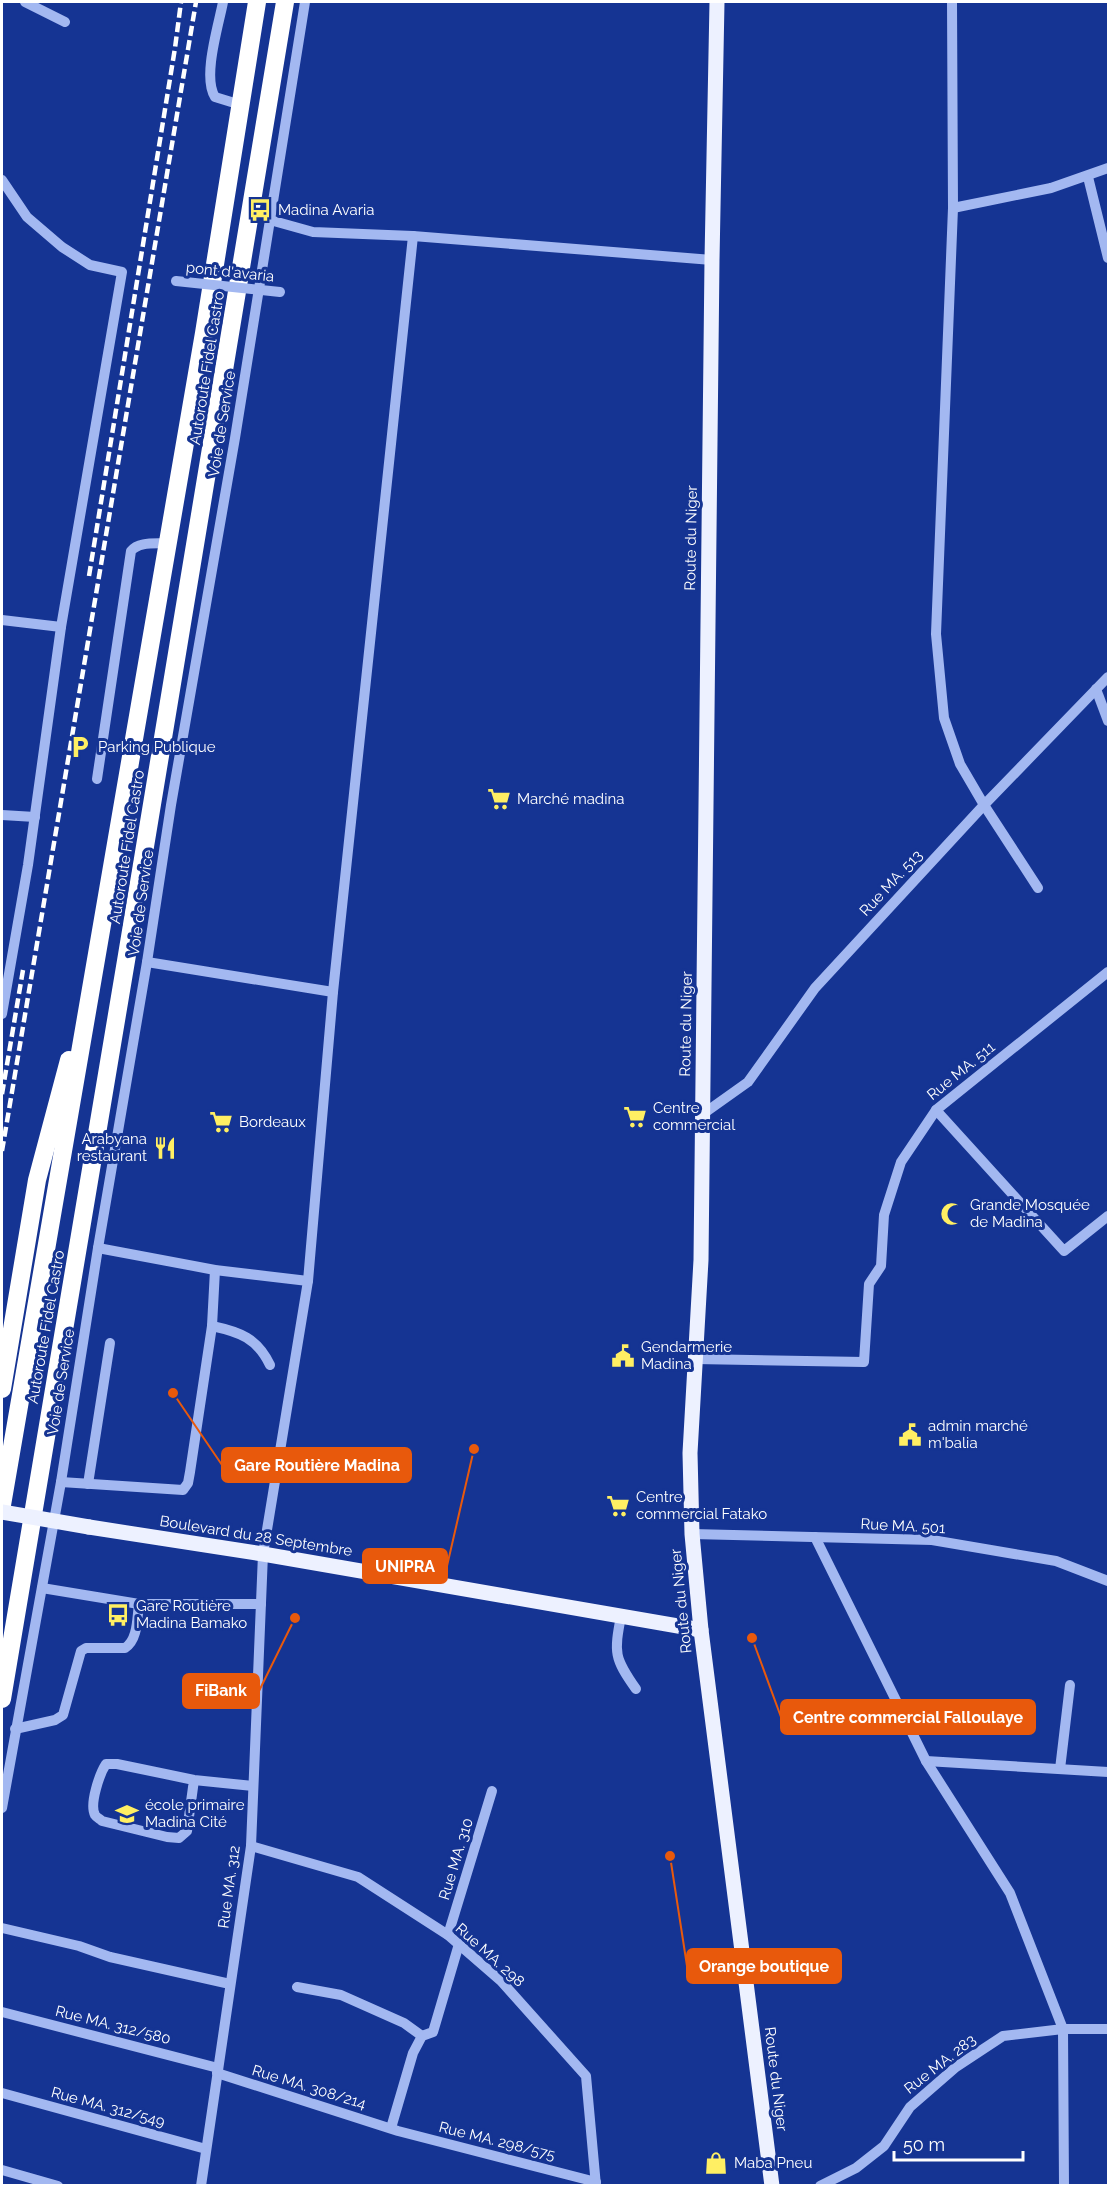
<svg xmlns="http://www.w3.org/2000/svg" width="1110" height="2187" viewBox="0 0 1110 2187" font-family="Raleway,sans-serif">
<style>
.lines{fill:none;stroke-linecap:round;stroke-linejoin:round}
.minor{stroke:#a3b8f1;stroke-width:10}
.major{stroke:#edf1ff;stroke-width:15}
.highway{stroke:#fff;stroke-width:18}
.rail{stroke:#fff;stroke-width:4.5;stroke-dasharray:10 4.5;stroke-linecap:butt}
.minor-bridge{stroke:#a3b8f1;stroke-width:10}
.major-bridge{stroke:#edf1ff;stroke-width:15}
.labels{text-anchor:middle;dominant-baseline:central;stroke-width:6;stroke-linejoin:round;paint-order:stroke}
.poi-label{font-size:15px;fill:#fff;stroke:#153493;text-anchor:start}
.street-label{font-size:15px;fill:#fff;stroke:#153493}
.leader{fill:none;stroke:#e8590c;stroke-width:2}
.callout-dot{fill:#e8590c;stroke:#153493;stroke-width:2}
.callout{fill:#e8590c;stroke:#e8590c;stroke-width:2}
.callout-label{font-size:16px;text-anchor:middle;font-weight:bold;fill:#fff}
</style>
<rect width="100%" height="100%" fill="#153493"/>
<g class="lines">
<g class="minor">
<path d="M25 2 65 22"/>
<path d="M223 2C219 24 202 77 215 97L241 105"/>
<path d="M952 2 953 208 936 634 944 718 960 764 984 805 1038 888"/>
<path d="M1088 177 1108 258"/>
<path d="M2 180 27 217 62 247 90 265 122 272 61 627 28 865 2 1014"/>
<path d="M953 208 1051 188 1108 168"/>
<path d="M270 220 313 232 413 236 712 260"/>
<path d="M2 620 61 627"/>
<path d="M1096 689 1108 721"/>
<path d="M97 779 131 551C139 541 156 544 168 543"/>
<path d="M2 815 35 817"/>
<path d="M147 962 333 992"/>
<path d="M936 1110 1064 1251 1108 1216"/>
<path d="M703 1114 748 1082 815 988 984 805 1108 677"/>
<path d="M98 1248 215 1270 308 1281"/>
<path d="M212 1326C240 1332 257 1338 270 1365"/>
<path d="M695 1359 864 1362 869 1284 881 1266 884 1215 901 1162 936 1110 1108 972"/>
<path d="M61 1482 183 1490 188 1483 190 1472 212 1326 215 1270"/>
<path d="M88 1484 110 1343"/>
<path d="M692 1534 932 1540 1056 1561 1108 1581"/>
<path d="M815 1537 926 1761 1010 1893 1063 2029 1064 2186"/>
<path d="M42 1588 139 1604H261"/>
<path d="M621 1616C614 1653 614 1658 636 1689"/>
<path d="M15 1729 55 1720 63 1715 81 1651 86 1648H125C138 1640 137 1618 139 1604"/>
<path d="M926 1761 1108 1772"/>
<path d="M1060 1769 1070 1685"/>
<path d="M194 1780 187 1831 179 1838 167 1837 102 1821C100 1819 97 1818 95 1815 89 1804 100 1773 106 1764H117L194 1780 253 1786"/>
<path d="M2 1808 61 1482 98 1248 147 962 171 805 235 438 305 2"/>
<path d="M251 1846 358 1877 448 1935 501 1981 586 2076 596 2186"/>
<path d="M2 1928 79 1946 110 1957 230 1984"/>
<path d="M448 1935 492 1791"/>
<path d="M297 1987 341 1995 404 2023 422 2036"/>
<path d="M2 2012 218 2068"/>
<path d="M217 2073 398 2131 596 2182"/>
<path d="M2 2093 206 2149"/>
<path d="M391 2128 413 2053 422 2036 433 2032 459 1944"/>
<path d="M2 2170 58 2186"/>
<path d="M201 2186 251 1846 263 1554 308 1281 333 992 413 236"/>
<path d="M820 2186 856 2168 884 2146 910 2107 956 2067 1003 2036 1063 2029H1108"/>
</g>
<g class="major">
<path d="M717 2 712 260 701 1260 690 1453 692 1534 701 1630 772 2186"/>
<path d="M89 1527 263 1554 701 1630"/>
</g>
<g class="highway">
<path d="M2 1389 37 1180 69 1060"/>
<path d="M2 1505 204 333 257 2"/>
<path d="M2 1699 127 955 285 2"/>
</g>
<g class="rail">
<path d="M89 576 175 48 181 2"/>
<path d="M2 1094 23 970"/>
<path d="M2 1151 196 2"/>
</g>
<path class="minor-bridge" d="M176 281 280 292"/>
<path class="major-bridge" d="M2 1512 89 1527"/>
</g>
<defs>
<g id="bus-bare" transform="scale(1.8)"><path d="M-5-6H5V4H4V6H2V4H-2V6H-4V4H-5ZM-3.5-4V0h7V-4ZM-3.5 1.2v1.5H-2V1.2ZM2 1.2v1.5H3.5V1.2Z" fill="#ffef63" stroke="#153493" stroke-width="2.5" paint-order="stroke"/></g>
<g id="parking-bare" transform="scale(1.8)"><path d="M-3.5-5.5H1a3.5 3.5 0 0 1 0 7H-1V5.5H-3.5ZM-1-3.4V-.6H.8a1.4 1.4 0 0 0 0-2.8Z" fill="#ffef63" stroke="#153493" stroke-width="2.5" paint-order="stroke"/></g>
<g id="supermarket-bare" transform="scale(1.8)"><path d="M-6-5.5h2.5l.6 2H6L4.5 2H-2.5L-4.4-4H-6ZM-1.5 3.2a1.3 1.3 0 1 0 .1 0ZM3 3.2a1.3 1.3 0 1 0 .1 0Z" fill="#ffef63" stroke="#153493" stroke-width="2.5" paint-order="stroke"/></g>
<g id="restaurant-bare" transform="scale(1.8)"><path d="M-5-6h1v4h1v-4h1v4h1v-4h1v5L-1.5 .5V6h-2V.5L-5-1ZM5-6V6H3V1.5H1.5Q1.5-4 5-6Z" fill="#ffef63" stroke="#153493" stroke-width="2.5" paint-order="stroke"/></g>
<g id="mosque-bare" transform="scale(1.8)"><path d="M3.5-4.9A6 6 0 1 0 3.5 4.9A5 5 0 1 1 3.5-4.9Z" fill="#ffef63" stroke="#153493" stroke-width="2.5" paint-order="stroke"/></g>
<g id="civic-bare" transform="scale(1.8)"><path d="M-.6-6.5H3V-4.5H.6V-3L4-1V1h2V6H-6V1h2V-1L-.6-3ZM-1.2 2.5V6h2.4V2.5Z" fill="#ffef63" stroke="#153493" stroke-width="2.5" paint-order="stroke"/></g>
<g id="school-bare" transform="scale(1.8)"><path d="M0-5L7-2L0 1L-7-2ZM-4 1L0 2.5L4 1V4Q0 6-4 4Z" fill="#ffef63" stroke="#153493" stroke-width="2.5" paint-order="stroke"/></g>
<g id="shop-bare" transform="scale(1.8)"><path d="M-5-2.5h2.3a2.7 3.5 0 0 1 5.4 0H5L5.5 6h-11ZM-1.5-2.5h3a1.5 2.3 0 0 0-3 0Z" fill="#ffef63" stroke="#153493" stroke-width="2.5" paint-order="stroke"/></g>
</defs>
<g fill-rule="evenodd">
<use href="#bus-bare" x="260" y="210"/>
<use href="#parking-bare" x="80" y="747"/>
<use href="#supermarket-bare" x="499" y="799"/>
<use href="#supermarket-bare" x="635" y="1117"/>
<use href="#supermarket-bare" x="221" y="1122"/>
<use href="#restaurant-bare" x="165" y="1148"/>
<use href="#mosque-bare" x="952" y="1214"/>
<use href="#civic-bare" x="623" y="1356"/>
<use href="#civic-bare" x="910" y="1435"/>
<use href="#supermarket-bare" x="618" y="1506"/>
<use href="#bus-bare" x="118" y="1615"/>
<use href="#school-bare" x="127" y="1814"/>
<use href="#shop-bare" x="716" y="2163"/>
</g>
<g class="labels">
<g class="poi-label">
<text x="278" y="210">Madina Avaria</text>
<text x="98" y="747">Parking Publique</text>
<text x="517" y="799">Marché madina</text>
<text x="653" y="1108">Centre<tspan x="653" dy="17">commercial</tspan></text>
<text x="239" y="1122">Bordeaux</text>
<text x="147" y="1139" text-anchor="end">Arabyana<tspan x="147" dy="17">restaurant</tspan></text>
<text x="970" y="1205">Grande Mosquée<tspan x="970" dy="17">de Madina</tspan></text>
<text x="641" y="1347">Gendarmerie<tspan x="641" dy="17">Madina</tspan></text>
<text x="928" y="1426">admin marché<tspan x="928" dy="17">m'balia</tspan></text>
<text x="636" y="1497">Centre<tspan x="636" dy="17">commercial Fatako</tspan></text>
<text x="136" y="1606">Gare Routière<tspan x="136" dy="17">Madina Bamako</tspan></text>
<text x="145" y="1805">école primaire<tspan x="145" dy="17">Madina Cité</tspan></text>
<text x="734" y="2163">Maba Pneu</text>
</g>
<g class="street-label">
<text transform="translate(230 272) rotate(6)">pont d'avaria</text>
<text transform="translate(207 368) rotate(-81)">Autoroute Fidel Castro</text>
<text transform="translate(222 424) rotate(-81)">Voie de Service</text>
<text transform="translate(691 538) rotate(-89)">Route du Niger</text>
<text transform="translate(127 847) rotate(-81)">Autoroute Fidel Castro</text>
<text transform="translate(891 883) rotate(-47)">Rue MA. 513</text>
<text transform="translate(141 903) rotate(-82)">Voie de Service</text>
<text transform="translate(686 1024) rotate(-89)">Route du Niger</text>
<text transform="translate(961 1071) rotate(-39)">Rue MA. 511</text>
<text transform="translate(46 1327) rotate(-80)">Autoroute Fidel Castro</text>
<text transform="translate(61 1382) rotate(-81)">Voie de Service</text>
<text transform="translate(903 1526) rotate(3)">Rue MA. 501</text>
<text transform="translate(256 1536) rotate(9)">Boulevard du 28 Septembre</text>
<text transform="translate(681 1601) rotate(-96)">Route du Niger</text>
<text transform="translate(456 1859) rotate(-73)">Rue MA. 310</text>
<text transform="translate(229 1887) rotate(-82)">Rue MA. 312</text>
<text transform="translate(490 1955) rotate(42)">Rue MA. 298</text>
<text transform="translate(113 2025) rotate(14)">Rue MA. 312/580</text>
<text transform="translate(940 2064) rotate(-38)">Rue MA. 283</text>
<text transform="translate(776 2079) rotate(83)">Route du Niger</text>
<text transform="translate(309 2087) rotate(17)">Rue MA. 308/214</text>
<text transform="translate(108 2107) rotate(15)">Rue MA. 312/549</text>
<text transform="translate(497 2141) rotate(14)">Rue MA. 298/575</text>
</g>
</g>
<path class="leader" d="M173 1393L222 1465M474 1449L447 1566M295 1618L259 1691M752 1638L781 1717M670 1856L687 1966"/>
<g class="callout-dot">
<circle cx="173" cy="1393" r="6"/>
<circle cx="474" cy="1449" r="6"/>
<circle cx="295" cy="1618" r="6"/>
<circle cx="752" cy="1638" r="6"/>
<circle cx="670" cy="1856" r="6"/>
</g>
<g class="callout">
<rect x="222" y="1448" width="189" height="34" rx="6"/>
<rect x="363" y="1549" width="84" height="34" rx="6"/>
<rect x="183" y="1674" width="76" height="34" rx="6"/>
<rect x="781" y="1700" width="254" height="34" rx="6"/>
<rect x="687" y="1949" width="154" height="34" rx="6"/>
</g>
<g class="callout-label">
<text x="317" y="1471">Gare Routière Madina</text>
<text x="405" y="1572">UNIPRA</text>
<text x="221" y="1696">FiBank</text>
<text x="908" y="1723">Centre commercial Falloulaye</text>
<text x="764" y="1972">Orange boutique</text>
</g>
<rect width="1110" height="2187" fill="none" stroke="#ffffff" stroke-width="6"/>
<path d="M894 2151v9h129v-9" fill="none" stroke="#ffffff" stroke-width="3"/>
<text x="903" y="2151" font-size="18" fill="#ffffff" stroke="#153493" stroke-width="4.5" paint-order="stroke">50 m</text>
</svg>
